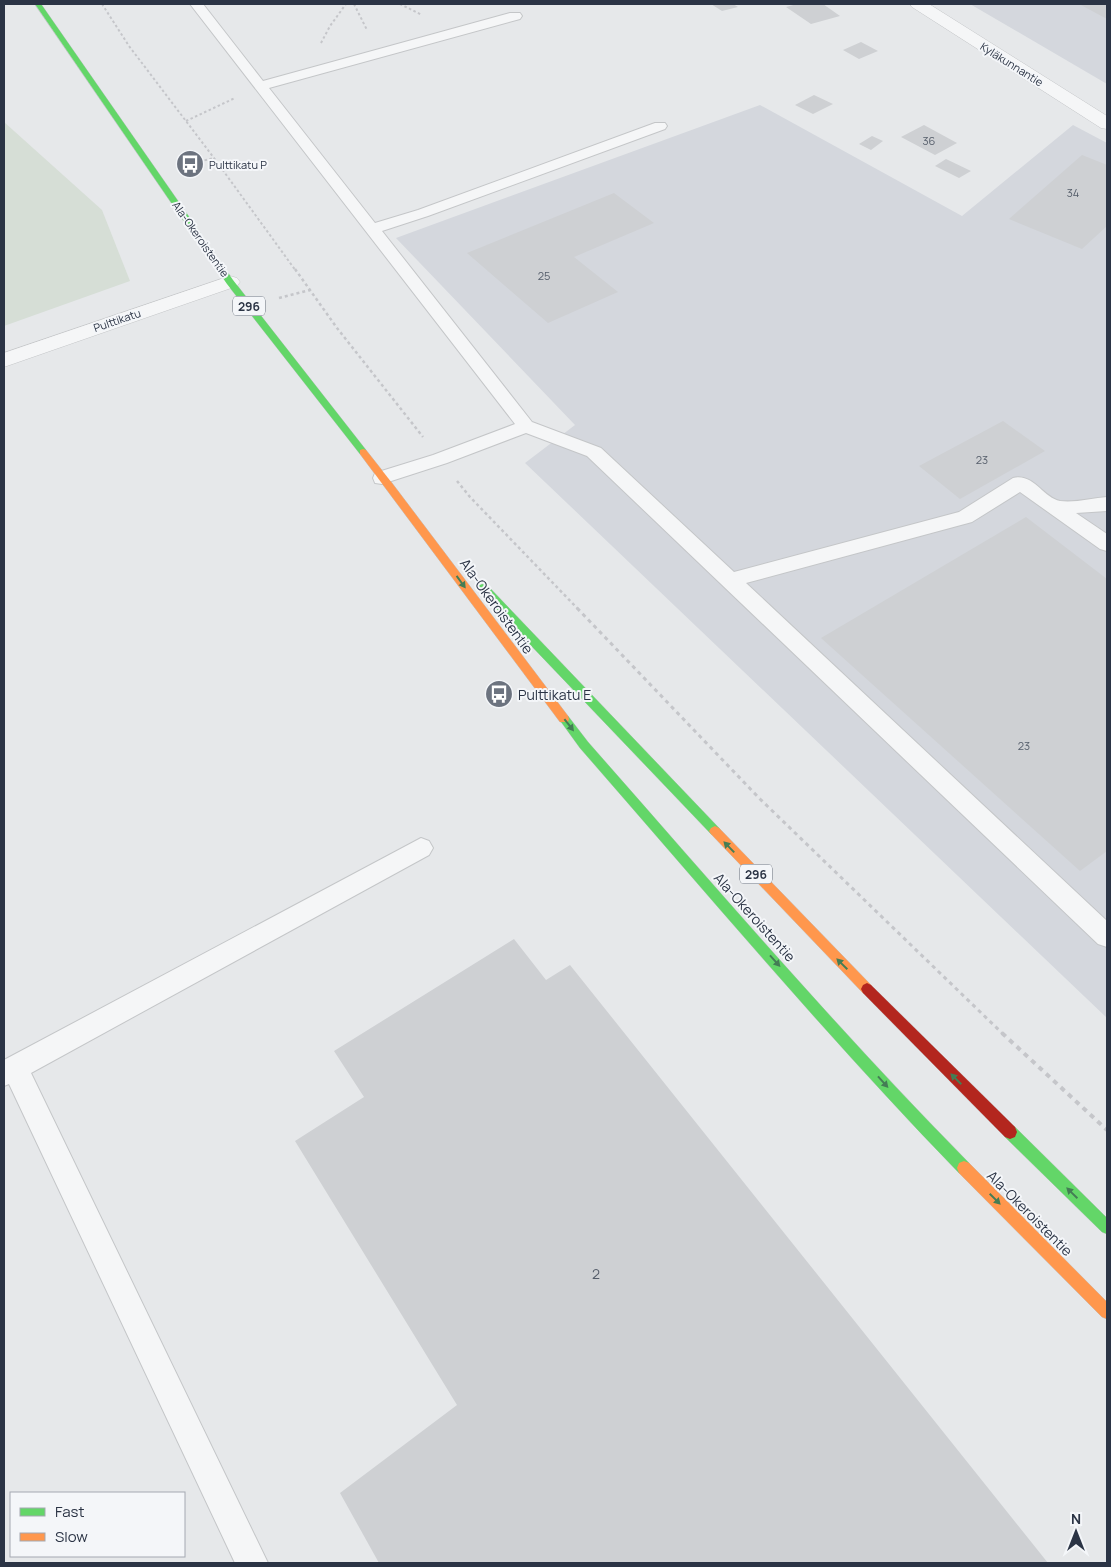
<svg xmlns="http://www.w3.org/2000/svg" width="1111" height="1567" viewBox="0 0 1111 1567" font-family="Manrope,sans-serif">
<style>
.built{fill:#d4d7dd}
.green{fill:#d6ded6}
.building{fill:#ced0d3}
.lines{fill:none;stroke-linecap:round;stroke-linejoin:round}
.lane-casing{stroke:#c4c6c8;stroke-width:2}
.street-casing{stroke:#c4c6c8;stroke-width:1}
.fast-casing{stroke:#c2c5c8;stroke-width:1}
.slow-casing{stroke:#c2c5c8;stroke-width:1}
.jam-casing{stroke:#c2c5c8;stroke-width:1}
.path-far3{stroke:#c5c6ca;stroke-width:2;stroke-dasharray:2.5 2.5;stroke-linecap:butt}
.path-far2{stroke:#c5c6ca;stroke-width:2.5;stroke-dasharray:3 3;stroke-linecap:butt}
.path-far1{stroke:#c5c6ca;stroke-width:3;stroke-dasharray:4 4;stroke-linecap:butt}
.path{stroke:#c5c6ca;stroke-width:4;stroke-dasharray:5 5;stroke-linecap:butt}
.lane{fill:#f5f6f7;fill-rule:evenodd}
.street{fill:#f5f6f7;fill-rule:evenodd}
.fast{fill:#63d668;fill-rule:evenodd}
.slow{fill:#ff974d;fill-rule:evenodd}
.jam{fill:#b3261e;fill-rule:evenodd}
.oneway{fill:#447d55}
.labels{text-anchor:middle;dominant-baseline:central;stroke-width:4;stroke-linejoin:round;paint-order:stroke}
.far-street-label{font-size:11px;fill:#2b3445;stroke:#f4f6f9}
.number-label{font-size:11px;fill:#545c69}
.far-poi-label{font-size:11px;fill:#2b3445;stroke:#f4f6f9;text-anchor:start}
.shield{fill:#f4f6f9;stroke:#676e7b;stroke-width:1}
.shield-label{font-size:12px;font-weight:bold;fill:#2b3445}
.street-label{font-size:14px;fill:#2b3445;stroke:#f4f6f9}
.poi-label{font-size:14px;fill:#2b3445;stroke:#f4f6f9;text-anchor:start}
.near-number-label{font-size:14px;fill:#545c69}
</style>
<rect width="100%" height="100%" fill="#e6e8ea"/>
<g class="built">
<path d="M970 4H1107V84Z"/>
<path d="M760 105 962 216 1073 125 1107 143V1018L525 463 575 425 396 238Z"/>
</g>
<path class="green" d="M4 122 102 210 130 281 4 326Z"/>
<g class="building">
<path d="M711 4H733L738 7 722 11Z"/>
<path d="M797 4H823L840 16 811 24 786 7Z"/>
<path d="M1079 4H1107V19Z"/>
<path d="M861 42 878 51 859 59 843 50Z"/>
<path d="M814 95 833 104 813 114 795 105Z"/>
<path d="M924 125 957 143 935 155 901 137Z"/>
<path d="M872 136 883 141 871 150 859 144Z"/>
<path d="M1082 155 1107 165V226L1082 249 1009 219Z"/>
<path d="M946 159 971 171 959 178 935 166Z"/>
<path d="M614 193 654 223 574 257 618 292 548 323 467 253Z"/>
<path d="M1003 421 1045 451 960 499 919 466Z"/>
<path d="M1026 517 1107 579V851L1080 871 821 638Z"/>
<path d="M514 939 546 980 570 965 1048 1563H379L340 1493 457 1405 295 1141 364 1097 334 1051Z"/>
</g>
<g class="lines">
<g class="lane-casing">
<g id="lane">
<path d="M190 4H203L263 81 510 13H520L522 16 520 19 269 88 375 223 418 210 655 123H665L667 126 665 129 428 216 382 231 532 422 601 448 734 572 959 512 1013 478C1034 473 1043 498 1060 501 1075 503 1093 498 1107 497V511L1076 513 1107 534V551L1100 549 1020 492 972 522 746 583 1107 921V947L1098 944 587 456 526 433 447 463 382 484 375 483 373 478 375 473 433 455 515 424Z"/>
<path d="M421 838 429 841 433 848 429 855 31 1073 268 1563H235L9 1084 4 1086V1060Z"/>
</g>
</g>
<g class="street-casing">
<g id="street">
<path d="M910 4H929L1107 116V129L1101 128 912 7Z"/>
<path d="M230 276 237 278 240 282 237 286 4 367V353Z"/>
</g>
</g>
<g class="fast-casing">
<g id="fast">
<path d="M35 4H41L233 280 366 450V454H360L227 284Z"/>
<path d="M483 584 487 585 719 828 721 831 719 834 715 836 711 834 479 591 478 588 479 585Z"/>
<path d="M564 715 568 716 588 742C713 884 836 1028 969 1163L971 1168 969 1173 964 1175 959 1173C827 1037 705 891 580 748L559 719Z"/>
<path d="M1010 1125 1015 1127 1107 1218V1234L1102 1232 1005 1137 1003 1132 1005 1127Z"/>
</g>
</g>
<g class="slow-casing">
<g id="slow">
<path d="M363 449 366 450 392 483 568 716 569 719 568 722H560L360 454V450Z"/>
<path d="M715 826 719 828 871 985 873 989 871 993 867 995 863 993 711 834 709 831 711 828Z"/>
<path d="M964 1161 969 1163 1107 1302V1319L1102 1317 959 1173 957 1168 959 1163Z"/>
</g>
</g>
<g class="jam-casing">
<path id="jam" d="M867 983 871 985 1015 1127 1017 1132 1015 1137 1010 1139 1005 1137 863 993 861 989 863 985Z"/>
</g>
<g class="path-far3">
<path d="M102 4 129 46 214 158 296 271"/>
<path d="M354 4 367 30"/>
<path d="M400 4 422 15"/>
<path d="M321 43 330 26 346 4"/>
<path d="M186 121 235 98"/>
<path d="M190 164 214 158"/>
</g>
<g class="path-far2">
<path d="M295 269 337 328 423 437"/>
<path d="M279 298 310 290"/>
<path d="M457 481 470 497 578 609"/>
</g>
<path class="path-far1" d="M577 608 760 799 1003 1034"/>
<path class="path" d="M1002 1033 1107 1130"/>
<use href="#lane" class="lane"/>
<use href="#street" class="street"/>
<use href="#fast" class="fast"/>
<use href="#slow" class="slow"/>
<use href="#jam" class="jam"/>
</g>
<defs><path id="oneway-solid" d="M-6-.8H1V-3.2L6.5 0L1 3.2V.8H-6Z" transform="scale(1.25)"/></defs>
<g class="oneway">
<use href="#oneway-solid" transform="translate(461 582) rotate(54)"/>
<use href="#oneway-solid" transform="translate(569 725) rotate(52)"/>
<use href="#oneway-solid" transform="translate(729 847) rotate(-134)"/>
<use href="#oneway-solid" transform="translate(775 961) rotate(48)"/>
<use href="#oneway-solid" transform="translate(842 964) rotate(-135)"/>
<use href="#oneway-solid" transform="translate(956 1079) rotate(-135)"/>
<use href="#oneway-solid" transform="translate(883 1082) rotate(48)"/>
<use href="#oneway-solid" transform="translate(1072 1193) rotate(-136)"/>
<use href="#oneway-solid" transform="translate(995 1199) rotate(45)"/>
</g>
<defs>
<g id="bus-disc" transform="scale(1.4375)"><circle r="9.5" fill="#6c737f" stroke="#f4f6f9"/><path d="M-5-6H5V4H4V6H2V4H-2V6H-4V4H-5ZM-3.5-4V0h7V-4ZM-3.5 1.2v1.5H-2V1.2ZM2 1.2v1.5H3.5V1.2Z" fill="#fff"/></g>
</defs>
<g fill-rule="evenodd">
<use href="#bus-disc" x="190" y="164"/>
<use href="#bus-disc" x="499" y="694"/>
</g>
<g class="labels">
<g class="far-street-label">
<text transform="translate(1012 64) rotate(32)">Kyläkunnantie</text>
<text transform="translate(201 239) rotate(55)">Ala-Okeroistentie</text>
<text transform="translate(117 320) rotate(-19)">Pulttikatu</text>
</g>
<g class="number-label">
<text x="929" y="140">36</text>
<text x="1073" y="192">34</text>
<text x="544" y="275">25</text>
<text x="982" y="459">23</text>
<text x="1024" y="745">23</text>
</g>
<g class="far-poi-label">
<text x="209" y="164">Pulttikatu P</text>
</g>
<g class="shield">
<rect x="233" y="296.5" width="32" height="19" rx="4"/>
<rect x="740" y="864.5" width="32" height="19" rx="4"/>
</g>
<g class="shield-label">
<text x="249" y="306">296</text>
<text x="756" y="874">296</text>
</g>
<g class="street-label">
<text transform="translate(497 606) rotate(54)">Ala-Okeroistentie</text>
<text transform="translate(755 917) rotate(48)">Ala-Okeroistentie</text>
<text transform="translate(1030 1213) rotate(45)">Ala-Okeroistentie</text>
</g>
<g class="poi-label">
<text x="518" y="694">Pulttikatu E</text>
</g>
<g class="near-number-label">
<text x="596" y="1273">2</text>
</g>
</g>
<rect width="1111" height="1567" fill="none" stroke="#2b3445" stroke-width="10"/>
<rect x="10" y="1492" width="175" height="65" fill="#f4f6f9" stroke="#a4a8b1"/>
<rect x="20" y="1508" width="25" height="8" fill="#63d668" stroke="#a4a8b1"/>
<text x="55" y="1517" font-size="15" fill="#2b3445">Fast</text>
<rect x="20" y="1533" width="25" height="8" fill="#ff974d" stroke="#a4a8b1"/>
<text x="55" y="1542" font-size="15" fill="#2b3445">Slow</text>
<g transform="translate(1076 1532)" stroke="#f4f6f9" stroke-width="4" paint-order="stroke">
<path d="M0-4L9 19L0 12L-9 19Z" fill="#2b3445"/>
<text y="-8" font-size="14" font-weight="bold" text-anchor="middle" fill="#2b3445">N</text>
</g>
</svg>
